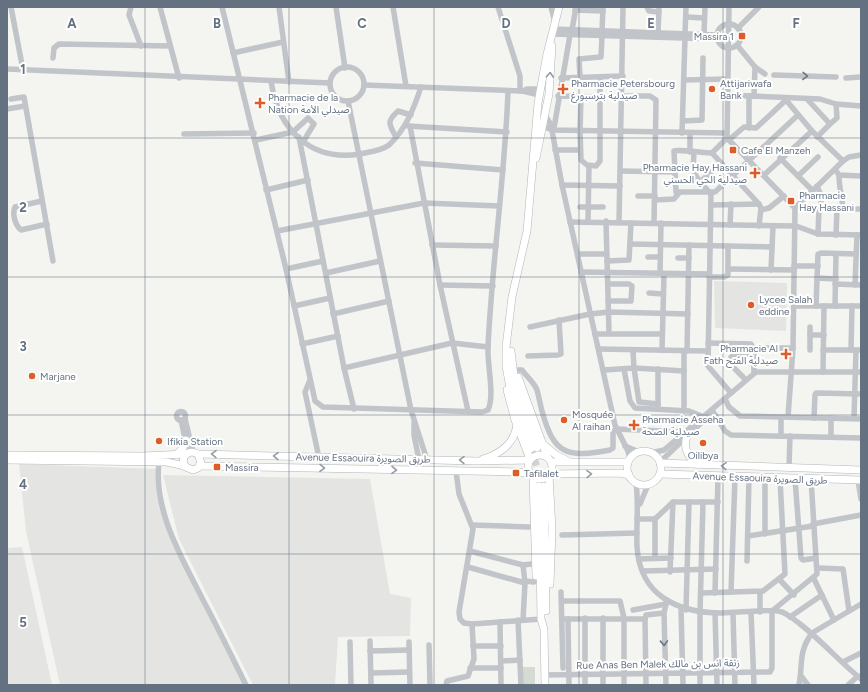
<svg xmlns="http://www.w3.org/2000/svg" width="868" height="692" viewBox="0 0 868 692" font-family="Figtree,'Noto Sans Arabic',sans-serif">
<style>
.built{fill:#e4e5e3}
.green{fill:#d4dbd1}
.lines{fill:none;stroke-linecap:round;stroke-linejoin:round}
.major-tunnel{stroke:#d0d3d4;stroke-width:7;stroke-dasharray:7 3.5;stroke-linecap:butt}
.major-casing{stroke:#b2b6ba;stroke-width:8}
.minor{stroke:#c1c4c8;stroke-width:5.5}
.major{stroke:#fff;stroke-width:7}
.oneway{stroke:#929ca6}
.oneway2{stroke:#687584}
.grid{fill:none;stroke:#637180;stroke-width:1;stroke-opacity:0.55}
.poi-dot{fill:#de5d26;stroke:#fff;stroke-width:1.5}
.labels{text-anchor:middle;dominant-baseline:central;stroke-width:4;stroke-linejoin:round;paint-order:stroke}
.poi-label{font-size:10px;fill:#637180;stroke:#fff;text-anchor:start}
.street-label{font-size:10px;fill:#637180;stroke:#fff}
.grid-label{font-size:13px;text-anchor:middle;font-weight:bold;fill:#637180;stroke:#fff;stroke-width:4;stroke-linejoin:round;paint-order:stroke}
</style>
<rect width="100%" height="100%" fill="#f4f4f0"/>
<g class="built">
<path d="M714 281 787 283 786 331 715 328Z"/>
<path d="M19 464 158 469V479L174 540 246 685H60L26 531Z"/>
<path d="M163 475 370 479 390 594 411 598 410 636 338 637 335 685H253L179 539Z"/>
<path d="M22 547 52 685H7V548Z"/>
</g>
<rect class="green" x="522" y="667" width="13" height="18"/>
<g class="lines">
<path class="major-tunnel" d="M531 449 537 467 539 486"/>
<g class="major-casing">
<g id="major">
<path d="M536 158 549 94 552 46"/>
<path d="M511 351 515 385 537 448"/>
<path d="M518 377 547 456"/>
<path d="M507 390 515 420 530 459"/>
<path d="M687 436C683 448 688 458 698 464"/>
<path d="M544 445 556 455 568 461"/>
<path d="M531 449 510 388 506 366V347L512 297 527 231 538 103 547 54 559 7"/>
<circle cx="644" cy="468" r="17"/>
<circle cx="540" cy="467" r="12"/>
<path d="M7 455 143 456 186 454"/>
<path d="M176 455 183 448 186 440"/>
<path d="M483 459C500 454 514 444 517 425"/>
<path d="M7 460 166 462 181 465 193 470 198 468 201 463 198 454"/>
<path d="M552 462H628"/>
<path d="M660 463 861 470"/>
<path d="M185 466C180 457 188 449 198 454L476 461 529 460"/>
<path d="M199 466 519 472 530 474"/>
<path d="M550 474 620 473 629 475"/>
<path d="M660 474 861 480"/>
<path d="M549 475 552 529 550 584"/>
<path d="M533 477 536 576"/>
<path d="M539 486 541 619 544 629 545 685"/>
<path d="M544 486 546 611"/>
</g>
</g>
<g class="minor">
<path d="M11 7 23 70"/>
<path d="M131 7 129 15 141 46"/>
<path d="M160 7 179 78"/>
<path d="M222 7 286 269 314 396 315 401 323 407 482 412 488 410C495 395 487 365 488 347 492 261 505 176 508 91"/>
<path d="M279 7 289 82"/>
<path d="M336 7 345 68"/>
<path d="M393 7 406 86"/>
<path d="M498 7 520 76V91"/>
<path d="M551 7 555 22"/>
<path d="M647 7 649 11 659 12"/>
<path d="M729 7 727 138 795 208 793 348 788 417"/>
<path d="M575 10 603 11"/>
<path d="M686 17 704 18"/>
<circle cx="729" cy="36" r="12"/>
<path d="M738 28 759 7"/>
<path d="M553 29 717 35"/>
<path d="M572 30 576 7"/>
<path d="M602 31 603 7"/>
<path d="M658 33 659 7"/>
<path d="M552 34 717 39"/>
<path d="M685 34 686 7"/>
<path d="M704 34 705 7"/>
<path d="M737 45 755 67 765 74"/>
<path d="M233 53 283 42"/>
<path d="M53 58 54 48 59 44 170 46"/>
<circle cx="347" cy="84" r="17"/>
<path d="M7 69 330 83"/>
<path d="M774 75 836 77"/>
<path d="M580 77 579 59 601 57 602 36"/>
<path d="M561 78 623 76"/>
<path d="M846 78 861 77"/>
<path d="M684 80 727 79"/>
<path d="M271 81C278 129 310 162 360 154 369 152 381 151 389 145 406 129 414 108 421 87"/>
<path d="M364 85 523 91 539 95"/>
<path d="M523 91 527 89H540"/>
<path d="M727 95 820 99 836 104 861 106"/>
<path d="M558 96 600 97"/>
<path d="M623 96H650L656 100 654 223"/>
<path d="M754 96 755 67"/>
<path d="M581 97 580 131 581 160 587 165 596 166 600 161V77"/>
<path d="M11 99 24 97 53 261"/>
<path d="M807 99 830 124 817 137"/>
<path d="M786 100 812 131 843 161"/>
<path d="M348 101 411 410 427 460"/>
<path d="M7 109 25 106"/>
<path d="M545 115 551 125 562 185 615 425 628 451 630 459"/>
<path d="M683 121 702 120 703 58"/>
<path d="M830 124 837 118 836 104"/>
<path d="M408 126 507 132"/>
<path d="M410 126 440 285 468 411"/>
<path d="M543 126 552 130 726 133"/>
<path d="M554 128 570 35"/>
<path d="M749 128V96"/>
<path d="M682 133 685 38"/>
<path d="M690 133V152"/>
<path d="M184 134 254 133"/>
<path d="M299 137 344 368 354 409"/>
<path d="M396 137C389 124 386 122 398 111L411 115"/>
<path d="M727 138 712 153 759 204 761 208 759 226"/>
<path d="M256 140 293 132 308 118 314 124 303 142"/>
<path d="M729 140 744 127 756 128 786 100 785 98"/>
<path d="M555 150H580"/>
<path d="M694 153C692 176 695 176 710 193"/>
<path d="M712 153C705 153 678 149 674 151L676 192H715L798 115"/>
<path d="M780 158 812 190"/>
<path d="M415 163 503 170"/>
<path d="M621 171 675 172"/>
<path d="M837 172 839 175 861 176"/>
<path d="M764 175 812 131"/>
<path d="M839 175C839 187 842 197 843 209"/>
<path d="M798 176 818 157"/>
<path d="M700 182 721 163"/>
<path d="M562 185 620 186"/>
<path d="M817 186 821 195V209"/>
<path d="M266 190 308 180"/>
<path d="M711 193 708 366 731 393"/>
<path d="M638 196H655"/>
<path d="M655 200 674 199 679 193"/>
<path d="M42 201 15 207C12 214 15 225 21 230L47 224"/>
<path d="M711 205 759 204"/>
<path d="M580 207H603"/>
<path d="M795 208 843 161 849 157 861 155"/>
<path d="M761 210 769 208 784 196"/>
<path d="M588 221 589 166"/>
<path d="M606 221 609 333"/>
<path d="M570 222 796 226 818 234 861 235"/>
<path d="M619 222 623 7"/>
<path d="M730 225 731 204"/>
<path d="M277 231 424 203 499 206"/>
<path d="M818 234 819 209H861"/>
<path d="M836 235 837 209"/>
<path d="M630 244 772 247"/>
<path d="M432 245 496 246"/>
<path d="M578 254H606"/>
<path d="M648 257H660"/>
<path d="M678 258H689"/>
<path d="M607 261 629 260 631 223"/>
<path d="M794 266H818"/>
<path d="M286 269 323 261"/>
<path d="M728 269 794 270"/>
<path d="M771 270 773 226"/>
<path d="M581 272 709 274"/>
<path d="M326 273 380 261"/>
<path d="M660 273 661 223"/>
<path d="M709 277H724L728 275V246"/>
<path d="M817 278 836 279"/>
<path d="M835 284 861 285"/>
<path d="M440 285 493 286"/>
<path d="M855 285 857 235"/>
<path d="M649 293 663 294"/>
<path d="M608 301H631L632 286 629 284H609"/>
<path d="M294 306 330 298"/>
<path d="M794 306H861"/>
<path d="M816 306 818 254 821 253 856 254"/>
<path d="M835 306 836 254"/>
<path d="M333 314 389 301"/>
<path d="M530 327 590 314 609 312 688 314"/>
<path d="M595 334H662"/>
<path d="M810 335H824"/>
<path d="M708 343 751 344 753 348 754 372"/>
<path d="M302 344 338 336"/>
<path d="M753 348H793"/>
<path d="M599 349 708 351"/>
<path d="M633 350 634 368 639 402 658 404"/>
<path d="M662 350 664 274"/>
<path d="M810 350V327"/>
<path d="M823 350H861"/>
<path d="M851 350 852 306"/>
<path d="M687 351 689 245"/>
<path d="M528 356 558 355 561 354 559 320"/>
<path d="M344 368 452 343 488 347"/>
<path d="M624 369 630 401 635 408 689 411 704 417"/>
<path d="M658 369V407"/>
<path d="M516 370H522C527 377 534 382 537 390 539 397 540 404 542 411 554 455 567 458 610 450L613 448V432L616 429 686 432"/>
<path d="M604 370 634 368 684 371"/>
<path d="M823 372 824 306"/>
<path d="M310 380 305 392 319 458"/>
<path d="M746 380 734 368 731 357 734 355 754 354"/>
<path d="M725 399 729 407 740 416 861 419"/>
<path d="M712 410 725 431 731 435 861 438"/>
<path d="M684 411V351"/>
<circle cx="181" cy="416" r="4.5"/>
<path d="M814 418 815 395 816 393 861 394"/>
<path d="M831 418V437"/>
<path d="M854 418 856 350"/>
<path d="M185 419 193 452"/>
<path d="M181 420 188 453"/>
<path d="M414 423V435L419 460"/>
<path d="M781 436V417"/>
<path d="M625 446 639 452"/>
<path d="M651 453 664 450 756 372H861"/>
<path d="M159 462C153 511 182 558 203 600 218 628 232 657 246 685"/>
<path d="M660 462 701 423"/>
<path d="M789 468 790 436"/>
<path d="M456 471 459 494 473 529 459 612 460 619 464 623 472 624 541 619"/>
<path d="M795 479 801 558 803 560 816 558"/>
<path d="M858 480 861 499"/>
<path d="M636 483C639 505 636 525 637 547 640 596 678 613 722 613 738 613 769 608 782 612 789 615 795 620 800 624 822 641 840 662 861 679"/>
<path d="M640 504 648 485"/>
<path d="M637 519H655L673 502H718"/>
<path d="M655 519V558"/>
<path d="M813 524 861 515"/>
<path d="M472 525 529 527"/>
<path d="M765 534V478"/>
<path d="M562 535 637 533"/>
<path d="M748 536 813 526"/>
<path d="M470 551 523 565 531 564"/>
<path d="M639 559 671 558"/>
<path d="M747 561 749 478"/>
<path d="M468 567 525 583"/>
<path d="M818 568 843 569 849 611"/>
<path d="M643 571 716 569"/>
<path d="M670 572 673 502"/>
<path d="M779 579 794 595"/>
<path d="M814 579 834 620"/>
<path d="M525 581 534 582"/>
<path d="M561 592 563 668"/>
<path d="M731 592 735 477"/>
<path d="M760 592V612"/>
<path d="M701 593 763 591 785 574 780 479"/>
<path d="M715 593 718 477"/>
<path d="M562 601H620L624 618V685"/>
<path d="M681 608 683 685"/>
<path d="M633 610 666 604"/>
<path d="M686 610 689 502"/>
<path d="M772 611 817 574 811 479"/>
<path d="M751 612 754 685"/>
<path d="M715 613 717 685"/>
<path d="M733 613 735 685"/>
<path d="M790 617 822 595"/>
<path d="M562 619H645L646 615 664 613"/>
<path d="M568 619 569 685"/>
<path d="M645 619 646 685"/>
<path d="M518 620 521 685"/>
<path d="M523 620 525 583 523 565"/>
<path d="M500 622 501 685"/>
<path d="M370 641 371 685"/>
<path d="M350 642 351 685"/>
<path d="M409 642 410 685"/>
<path d="M429 645 430 685"/>
<path d="M473 646H501"/>
<path d="M370 651 409 650"/>
<path d="M501 661 520 660"/>
<path d="M843 662 861 653"/>
<path d="M470 668H501"/>
<path d="M371 673 409 672"/>
<path d="M545 675 770 672 772 668V611"/>
<path d="M801 676 808 685"/>
<path d="M446 685 447 681 468 676 474 659 472 624"/>
<path d="M585 685V618"/>
<path d="M603 685V618"/>
<path d="M666 685 664 613 667 600"/>
<path d="M700 685V613L703 502"/>
<path d="M799 685C803 664 798 652 812 633L861 604"/>
<path d="M848 685 858 676"/>
</g>
<use href="#major" class="major"/>
</g>
<defs><path id="oneway-chevron" d="M-2-3.5L2.5 0L-2 3.5" fill="none" stroke-width="1.6" stroke-linecap="round" stroke-linejoin="round"/></defs>
<g class="oneway">
<use href="#oneway-chevron" transform="translate(550 75) rotate(-87)"/>
<use href="#oneway-chevron" transform="translate(214 454) rotate(-179)"/>
<use href="#oneway-chevron" transform="translate(276 456) rotate(-178)"/>
<use href="#oneway-chevron" transform="translate(462 460) rotate(-179)"/>
<use href="#oneway-chevron" transform="translate(724 466) rotate(-177)"/>
<use href="#oneway-chevron" transform="translate(322 468) rotate(1)"/>
<use href="#oneway-chevron" transform="translate(394 470) rotate(1)"/>
<use href="#oneway-chevron" transform="translate(589 474) rotate(-1)"/>
</g>
<g class="oneway2">
<use href="#oneway-chevron" transform="translate(805 76) rotate(2)"/>
<use href="#oneway-chevron" transform="translate(664 643) rotate(88)"/>
</g>
<path class="grid" d="M145 7V685M289 7V685M434 7V685M579 7V685M723 7V685M7 138H861M7 277H861M7 415H861M7 554H861"/>
<g class="poi-dot">
<rect x="738" y="32" width="8" height="8" rx="2"/>
<path d="M561 83h4v4h4v4h-4v4h-4v-4h-4v-4h4z"/>
<circle cx="712" cy="89" r="4"/>
<path d="M258 97h4v4h4v4h-4v4h-4v-4h-4v-4h4z"/>
<rect x="729" y="146" width="8" height="8" rx="2"/>
<path d="M753 167h4v4h4v4h-4v4h-4v-4h-4v-4h4z"/>
<rect x="787" y="197" width="8" height="8" rx="2"/>
<circle cx="751" cy="305" r="4"/>
<path d="M784 348h4v4h4v4h-4v4h-4v-4h-4v-4h4z"/>
<circle cx="32" cy="376" r="4"/>
<circle cx="564" cy="420" r="4"/>
<path d="M632 419h4v4h4v4h-4v4h-4v-4h-4v-4h4z"/>
<circle cx="159" cy="441" r="4"/>
<circle cx="703" cy="443" r="4"/>
<rect x="213" y="463" width="8" height="8" rx="2"/>
<rect x="512" y="469" width="8" height="8" rx="2"/>
</g>
<g class="labels">
<g class="poi-label">
<text x="734" y="36" text-anchor="end">Massira 1</text>
<text x="571" y="83">Pharmacie Petersbourg<tspan x="571" dy="12">صيدلية بترسبورغ</tspan></text>
<text x="720" y="83">Attijariwafa<tspan x="720" dy="12">Bank</tspan></text>
<text x="268" y="97">Pharmacie de la<tspan x="268" dy="12">Nation صيدلي الأمة</tspan></text>
<text x="741" y="150">Cafe El Manzeh</text>
<text x="747" y="167" text-anchor="end">Pharmacie Hay Hassani<tspan x="747" dy="12">صيدلية الحي الحسني</tspan></text>
<text x="799" y="195">Pharmacie<tspan x="799" dy="12">Hay Hassani</tspan></text>
<text x="759" y="299">Lycee Salah<tspan x="759" dy="12">eddine</tspan></text>
<text x="778" y="348" text-anchor="end">Pharmacie Al<tspan x="778" dy="12">Fath صيدلية الفتح</tspan></text>
<text x="40" y="376">Marjane</text>
<text x="572" y="414">Mosquée<tspan x="572" dy="12">Al raihan</tspan></text>
<text x="642" y="419">Pharmacie Asseha<tspan x="642" dy="12">صيدلية الصحة</tspan></text>
<text x="167" y="441">Ifikia Station</text>
<text x="703" y="455" text-anchor="middle">Oilibya</text>
<text x="225" y="467">Massira</text>
<text x="524" y="473">Tafilalet</text>
</g>
<g class="street-label">
<text transform="translate(363 458) rotate(1)">Avenue Essaouira طريق الصويرة</text>
<text transform="translate(760 478) rotate(2)">Avenue Essaouira طريق الصويرة</text>
<text transform="translate(658 664) rotate(-1)">Rue Anas Ben Malek زنقة انس بن مالك</text>
</g>
</g>
<g class="grid-label">
<text x="72" y="28">A</text>
<text x="217" y="28">B</text>
<text x="362" y="28">C</text>
<text x="506" y="28">D</text>
<text x="651" y="28">E</text>
<text x="796" y="28">F</text>
<text x="23" y="74">1</text>
<text x="23" y="212">2</text>
<text x="23" y="351">3</text>
<text x="23" y="489">4</text>
<text x="23" y="627">5</text>
</g>
<rect width="868" height="692" fill="none" stroke="#637180" stroke-width="16"/>
</svg>
